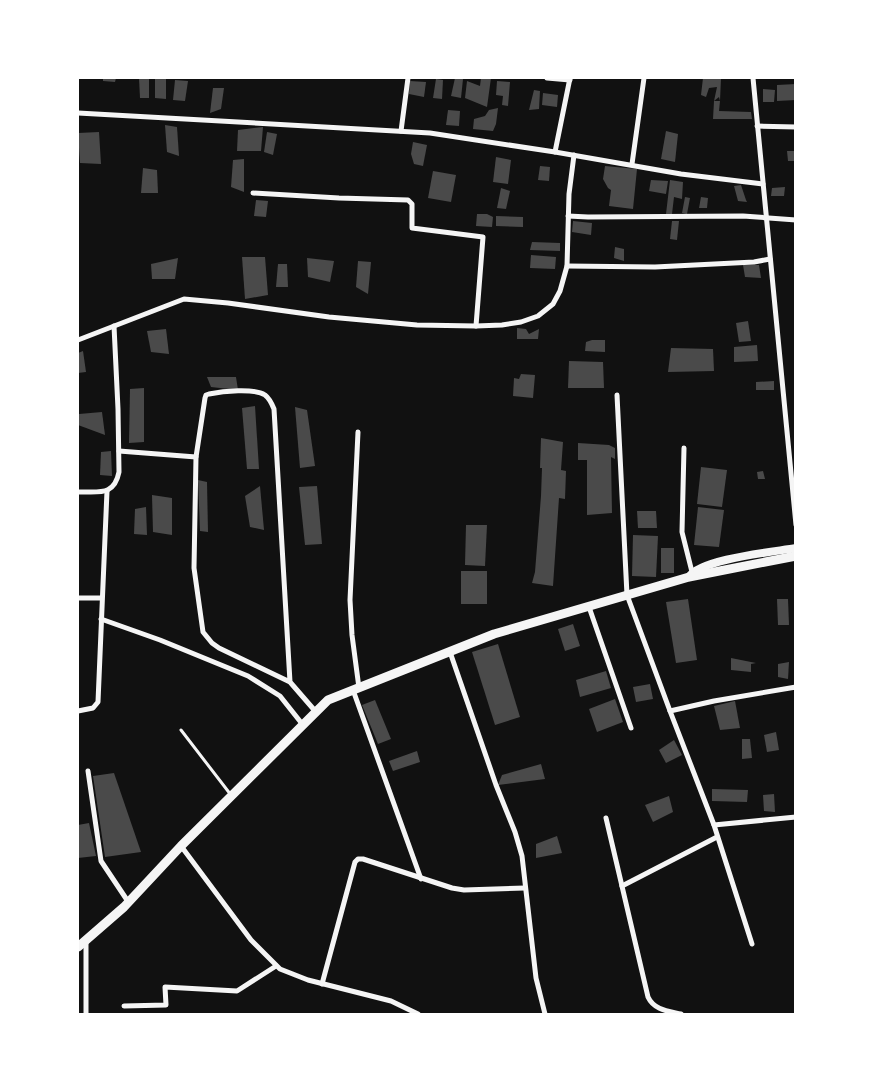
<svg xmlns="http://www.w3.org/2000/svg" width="873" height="1092" viewBox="0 0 873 1092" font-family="Spectral,serif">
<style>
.building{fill:#4a4a4a}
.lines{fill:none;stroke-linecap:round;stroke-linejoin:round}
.service{stroke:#f5f5f5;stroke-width:3}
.minor{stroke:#f5f5f5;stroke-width:5}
.tertiary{stroke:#f5f5f5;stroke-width:8}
.secondary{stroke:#f5f5f5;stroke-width:9}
</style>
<rect width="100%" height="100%" fill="#111"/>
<g class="building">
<path d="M103 78H116L115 82 103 81Z"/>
<path d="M139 78H149V98H140Z"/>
<path d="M455 78 463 79 461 98 451 96Z"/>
<path d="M481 78H491L487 107 465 98 467 81 480 86Z"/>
<path d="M703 78H721L720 101 719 97 714 101 717 87 709 88 706 97 701 95Z"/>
<path d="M155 79H166V99L155 98Z"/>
<path d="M436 79 443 80 442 99 433 98Z"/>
<path d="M175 80 188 81 185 101 173 100Z"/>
<path d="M410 81 426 82 424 97 409 94Z"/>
<path d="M497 81 510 82 508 106 502 105 503 96 496 95Z"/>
<path d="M796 84V100L777 101V85Z"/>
<path d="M213 88H224L221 109 210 113Z"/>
<path d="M763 89 775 90 774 102H763Z"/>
<path d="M534 90 540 91 539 109 529 110Z"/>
<path d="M543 93 558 95 557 107 542 105Z"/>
<path d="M714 101H720L719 111 751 112 752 119H713Z"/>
<path d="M498 108 496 124 493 131 473 129 474 119 485 116 489 110Z"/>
<path d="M448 110 460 111 459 126 446 125Z"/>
<path d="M165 125 177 127 179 156 167 152Z"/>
<path d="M263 127 261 151H237L238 130Z"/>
<path d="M666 131 678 134 675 162 661 159Z"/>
<path d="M99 132 101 164 80 163 78 133Z"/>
<path d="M267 132 277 134 273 155 264 152Z"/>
<path d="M413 142 427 145 423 166 414 164 411 154Z"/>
<path d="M787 151H796V161H788Z"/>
<path d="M496 157 511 160 508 184 493 182Z"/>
<path d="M244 159V192L231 187 233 160Z"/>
<path d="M540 166 550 167 549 181 538 180Z"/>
<path d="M605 166 637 169 633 209 609 206 611 190 608 188 603 179Z"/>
<path d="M143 168 157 170 158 193H141Z"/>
<path d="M433 171 456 175 451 202 428 198Z"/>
<path d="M651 180 668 181 666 194 649 191Z"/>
<path d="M670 180 683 182 682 199 674 197 672 214H666Z"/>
<path d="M741 185 746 200 747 202 738 201 734 186Z"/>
<path d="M785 187 784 196H771L772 188Z"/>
<path d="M501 188 510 191 506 209 497 208Z"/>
<path d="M685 197 690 198 687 214 682 213Z"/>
<path d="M701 197 708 198 707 208H699Z"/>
<path d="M256 200 268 201 266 217 254 216Z"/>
<path d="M477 214H487L493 217 492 227 476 226Z"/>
<path d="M496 216 523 217V227L496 226Z"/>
<path d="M573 221 592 223 591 235 572 232Z"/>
<path d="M672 221H679L677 240 670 239Z"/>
<path d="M532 242 560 243V251L530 250Z"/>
<path d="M615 247 624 249V261L614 258Z"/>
<path d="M531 255 556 257 555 269 530 268Z"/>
<path d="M242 257H265L268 295 245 299Z"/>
<path d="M178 258 175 279H152L151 264Z"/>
<path d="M307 258 334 261 330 282 308 277Z"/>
<path d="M358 261 371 262 368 294 356 287Z"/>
<path d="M278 264H287L288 287H276Z"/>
<path d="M743 265H759L761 278 745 277Z"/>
<path d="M748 321 751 341 739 342 736 323Z"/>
<path d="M517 328 526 329 529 334 539 329 538 339H517Z"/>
<path d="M166 329 169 354 151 352 147 331Z"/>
<path d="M592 340H605V352L585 351 586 342Z"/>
<path d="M757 345 758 361 734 362V347Z"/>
<path d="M671 348 713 349 714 371 668 372Z"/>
<path d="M83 351 86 372 78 373V353Z"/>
<path d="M569 361 603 362 604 388H568Z"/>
<path d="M521 374 535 375 533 398 513 396 514 378 519 379Z"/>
<path d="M207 377H236L238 390 211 387Z"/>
<path d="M774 381V390H756V382Z"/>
<path d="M144 388V442L129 443 130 389Z"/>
<path d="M255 406 259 469H247L242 408Z"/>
<path d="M295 407 307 410 315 466 300 468Z"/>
<path d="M102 412 105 435 78 425 79 414Z"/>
<path d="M541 438 563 442 561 470 566 471 565 499 559 498 553 586 532 583 535 572 541 496 542 468H540Z"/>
<path d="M578 443 609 445 615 448V459L611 457 612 513 587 515V460H578Z"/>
<path d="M111 451 112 476 100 475 101 452Z"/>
<path d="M701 467 727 470 722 507 697 504Z"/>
<path d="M763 471 765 479H758L757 472Z"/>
<path d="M198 480 207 482 208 532 200 531Z"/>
<path d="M260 486 264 530 250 527 245 496Z"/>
<path d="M317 486 322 544 305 545 299 487Z"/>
<path d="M152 495 172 498V535L153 532Z"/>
<path d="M146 507 147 535 134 534 135 509Z"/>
<path d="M698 507 724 510 719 547 694 545Z"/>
<path d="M637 511H656L657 528H638Z"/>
<path d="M466 525H487L485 566 465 565Z"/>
<path d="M633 535 658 536 656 577 632 576Z"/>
<rect x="661" y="548" width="13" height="25"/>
<rect x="461" y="571" width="26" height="33"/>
<path d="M688 599 697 660 676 663 666 602Z"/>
<path d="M777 599H788L789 625H778Z"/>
<path d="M573 624 580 646 565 651 558 629Z"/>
<path d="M498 644 520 717 495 725 472 652Z"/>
<path d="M731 658 756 663 751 664V672L731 670Z"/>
<path d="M789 662 788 679 778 677V664Z"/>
<path d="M606 671 611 688 580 697 576 680Z"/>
<path d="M650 684 653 699 636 702 633 687Z"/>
<path d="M615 699 623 722 597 732 589 709Z"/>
<path d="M375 700 391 739 378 744 362 705Z"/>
<path d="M735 701 740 728 720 730 714 706Z"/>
<path d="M776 732 779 750 767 752 764 735Z"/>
<path d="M742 739H750L752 758 742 759Z"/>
<path d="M674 740 682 755 666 763 659 750Z"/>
<path d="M417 751 420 762 393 771 389 761Z"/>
<path d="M541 764 545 779 498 785 502 775Z"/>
<path d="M114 773 141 852 105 857 93 776Z"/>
<path d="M712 789 748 790 747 802 712 801Z"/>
<path d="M774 794 775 812 764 811 763 795Z"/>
<path d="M669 796 673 812 653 822 645 805Z"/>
<path d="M89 823 96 856 78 858V825Z"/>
<path d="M557 836 562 853 536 858V844Z"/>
</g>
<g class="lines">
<path class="service" d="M181 730 231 795"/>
<g class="minor">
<path d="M547 78 570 80"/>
<path d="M753 78 796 525"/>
<path d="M78 113 430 133 555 152 681 174 763 184"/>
<path d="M757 126 796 127"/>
<path d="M401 131 408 78"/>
<path d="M555 152 570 78"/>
<path d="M632 164 644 78"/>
<path d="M253 193 339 198 408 200 412 204V228L483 237 476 326"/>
<path d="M568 216 588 217 743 216 796 220"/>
<path d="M567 266 655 267 754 262 770 259"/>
<path d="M78 340 184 299 228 303 329 317 417 325 476 326 502 325 521 322 538 316 553 304 560 291 567 266 569 194 574 155"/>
<path d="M617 395 627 595 670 711 714 825 752 944"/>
<path d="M358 432 350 600 352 635 359 688"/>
<path d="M684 448 682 532 692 572"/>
<path d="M119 451 196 457"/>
<path d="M78 492C98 491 114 497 119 472L118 409 114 326"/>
<path d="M78 598H101"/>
<path d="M589 607 631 728"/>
<path d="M101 619 160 640 248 676 280 696 303 725"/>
<path d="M450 652 496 785 515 832 522 856 536 978 545 1014"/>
<path d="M290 682 274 409C272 404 269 398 265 395 254 388 223 391 209 394L206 395 205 398 196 457 194 568 203 632 212 643 219 648 290 682 316 712"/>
<path d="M353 690 421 879"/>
<path d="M78 711 93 708 98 702 107 491"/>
<path d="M670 711 714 701 796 687"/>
<path d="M88 771 101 861 129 903"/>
<path d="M606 818 648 997C654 1010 668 1011 681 1014"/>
<path d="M714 825 796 817"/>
<path d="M181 846 251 940 280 969 308 980 391 1001 418 1014"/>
<path d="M622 886 717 837"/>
<path d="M322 984 355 862 358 859H363L452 888 464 890 525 888"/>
<path d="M124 1006 166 1005 165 987 237 991 276 966"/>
<path d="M86 1014V940"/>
</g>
<path class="tertiary" d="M689 577C700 559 773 552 796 548"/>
<path class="secondary" d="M78 947 124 907 181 846 328 700 494 634 689 577 796 556"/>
</g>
<rect width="873" height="1092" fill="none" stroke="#ffffff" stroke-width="158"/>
</svg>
